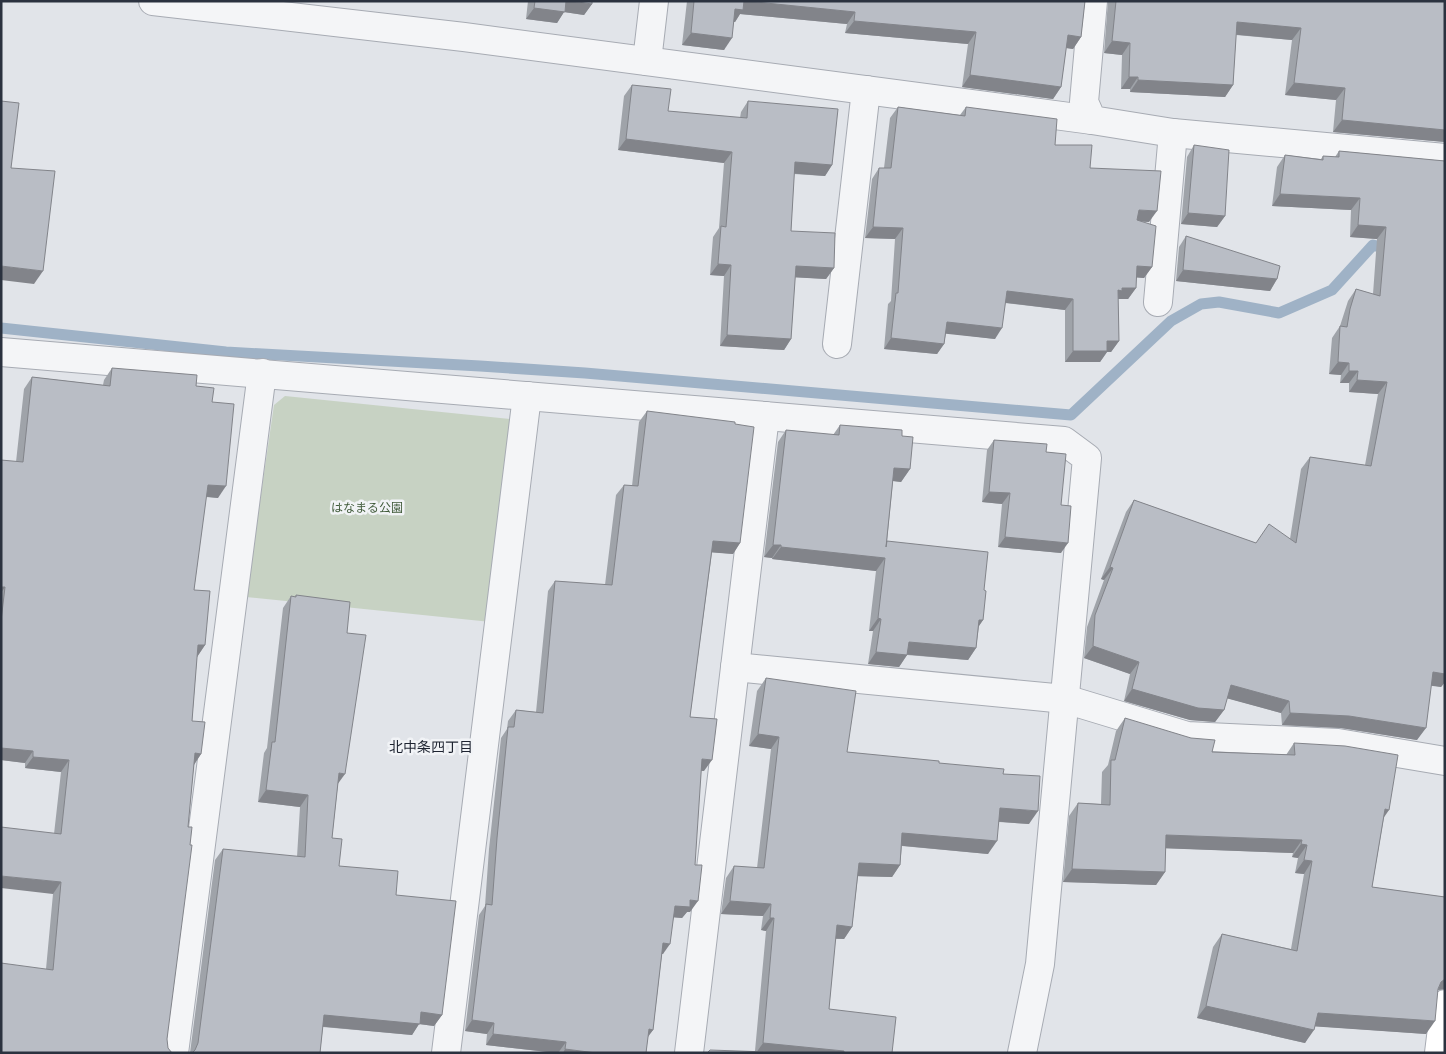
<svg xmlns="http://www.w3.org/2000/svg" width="1446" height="1054" viewBox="0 0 1446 1054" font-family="Quicksand,'Noto Sans JP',sans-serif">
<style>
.green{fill:#c7d2c3}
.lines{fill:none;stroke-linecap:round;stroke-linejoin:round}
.stream{stroke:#9fb2c6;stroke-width:11}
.street-casing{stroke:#a7abb3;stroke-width:30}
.secondary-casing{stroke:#a7abb3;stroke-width:30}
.street{stroke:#f4f5f7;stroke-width:28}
.secondary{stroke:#fff;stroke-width:28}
.wall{fill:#9fa3a9}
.shaded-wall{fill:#82848a}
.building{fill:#b9bdc5;stroke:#82848a}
.labels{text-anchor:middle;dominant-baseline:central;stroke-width:5;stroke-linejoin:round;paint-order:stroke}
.park-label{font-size:12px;fill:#3f5a39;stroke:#f1f3f6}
.neighbourhood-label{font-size:14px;fill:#1d2330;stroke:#f1f3f6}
</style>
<rect width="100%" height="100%" fill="#e1e4e9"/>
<path class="green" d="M285 396 510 419 491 622 246 597 274 405Z"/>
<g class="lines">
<path class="stream" d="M1 328 226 352 480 366 585 373 1071 415 1171 321 1201 304 1219 302 1279 313 1332 290 1373 245 1392 250"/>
<g class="street-casing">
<g id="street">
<path d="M153 1 464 37 1092 120"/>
<path d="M1093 1 1084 102 1092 120 1173 133 1445 158"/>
<path d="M647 61 654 1"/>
<path d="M1158 302 1173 133"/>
<path d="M837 344 866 90"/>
<path d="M1 352 1064 441 1087 458 1040 964 1022 1053"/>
<path d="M735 667 1065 699 1187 736 1338 743 1445 761"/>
<path d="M174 1053 262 373"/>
<path d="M446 1053 527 396"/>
<path d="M689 1053 765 416"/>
</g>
</g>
<g class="secondary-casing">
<path id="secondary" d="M1439 1053 1445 1004"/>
</g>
<use href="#street" class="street"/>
<use href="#secondary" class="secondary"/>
</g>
<g class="wall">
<path d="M528 1H592V4L584 15 564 12 557 23 526 19Z"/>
<path d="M687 1H1085L1081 37 1073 49 1066 48 1061 87 1053 99 962 87 968 44 845 33 847 24 740 14 735 22 734 21 724 50 682 45Z"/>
<path d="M1108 1H1445V142L1333 132 1336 100 1285 95 1292 40 1236 35 1233 85 1225 97 1130 92V89H1121L1122 55 1104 53Z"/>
<path d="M632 85 668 111 740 118 741 112 748 101 832 165 825 176 794 174 791 231 834 268 826 279 795 277 791 339 784 350 720 346 724 276 710 275 713 237 719 228 724 163 618 150 624 96Z"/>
<path d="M898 107 960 115 966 107 1055 145 1090 168 1149 222 1141 221 1152 267 1144 278 1136 277V288L1128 299H1118L1119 341 1111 352H1107L1100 362H1065V310L1005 303 995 339 946 333 944 344 937 354 884 349 888 304 891 301 895 239 865 238 872 179 879 168H884L890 118Z"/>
<path d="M1194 145 1225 216 1217 227 1181 224 1187 157Z"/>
<path d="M1339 151 1445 161V682L1441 687 1431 685 1417 740 1341 728 1282 725 1281 713 1227 698 1224 710 1215 722 1190 720 1124 701 1130 674 1084 658 1087 627 1104 580 1101 579 1126 512 1134 500 1256 543 1290 539 1301 469 1310 457 1365 465 1378 394 1349 392V383H1340L1341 375 1329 374 1332 338 1340 326 1348 301 1356 289 1373 294 1377 239 1350 237 1351 210 1272 206 1277 167 1285 155 1321 159 1323 156 1335 157Z"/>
<path d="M1186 236 1277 279 1270 291 1176 281 1179 247Z"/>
<path d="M112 368 196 386 212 402 218 498 206 497 194 590 205 645 197 657 192 721 201 754 194 765 167 1039 46 969 53 894 54 834 61 772 25 768V763L1 760V460L16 462 24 389 32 377 103 385 104 380Z"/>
<path d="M647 411 740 543 733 554 712 552 690 717 704 771H701L690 912H687L682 918 674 917 663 954H662L653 1030 648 1036 646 1053H555L486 1045 487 1034 465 1031 479 915 485 906 489 849 501 738 507 729 508 721 516 710 536 712 548 591 555 581 605 585 616 495 624 485 632 486 639 422Z"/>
<path d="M840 425 902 436 910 469 901 482 893 481 887 541 984 590 983 620 979 626 976 648 968 660 907 655 899 667 868 664 873 631H869L876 571 772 559V558L764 557 778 442 786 430 833 435Z"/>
<path d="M994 440 1046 452 1061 505V553L998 547 1002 504 982 502 987 450Z"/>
<path d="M296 595 347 633 338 784 332 838 339 866 396 895 442 1015 434 1026 419 1024 412 1035 323 1027 320 1053H190L215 860 223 849 297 857 300 807 258 802 264 753 267 748 283 608 291 596 295 597Z"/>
<path d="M766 678 847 752 939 763 1003 774 1029 824 999 822 988 854 902 846 900 865 892 877 858 876 852 927 844 939H835L829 1009 892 1053H707L755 1051 766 931 761 930 763 916 721 914 726 878 734 866 757 868 771 749 749 746 757 691Z"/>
<path d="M1125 718 1212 752 1286 755 1294 743 1384 817 1372 887 1445 897V989L1438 990 1426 1034 1314 1026 1305 1043 1197 1018 1213 947 1222 934 1291 949 1304 874 1295 873 1298 858 1292 857 1293 853 1165 848V872L1156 885 1063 882 1069 816 1078 803 1101 804 1102 772 1108 765 1116 731Z"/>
</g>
<g class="shaded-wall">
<path d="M566 1 592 4 584 15 564 12 557 23 526 19 534 8Z"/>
<path d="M744 1 855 12 847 24 740 14 735 22 727 21 735 9Z"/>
<path d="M854 21 976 32 968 44 845 33Z"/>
<path d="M1237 22 1301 28 1292 40 1229 34Z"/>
<path d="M691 33 732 38 724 50 682 45Z"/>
<path d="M1068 35 1081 37 1073 49 1060 47Z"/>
<path d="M1112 41 1130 43 1122 55 1104 53Z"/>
<path d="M970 75 1061 87 1053 99 962 87Z"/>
<path d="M1129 77H1138L1130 89H1121Z"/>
<path d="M1138 80 1233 85 1225 97 1130 92Z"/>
<path d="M1294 83 1345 88 1336 100 1285 95Z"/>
<path d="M1342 120 1445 130V142L1333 132Z"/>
<path d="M626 139 732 152 724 163 618 150Z"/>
<path d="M795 162 832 165 825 176 787 173Z"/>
<path d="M1280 194 1360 198 1351 210 1272 206Z"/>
<path d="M1139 210 1157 211 1149 222 1132 221Z"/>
<path d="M1188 213 1225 216 1217 227 1181 224Z"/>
<path d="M1358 225 1386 227 1377 239 1350 237Z"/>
<path d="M873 227 903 228 895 239 865 238Z"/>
<path d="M718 264 731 265 724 276 710 275Z"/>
<path d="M1 266 43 271 34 284 1 280Z"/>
<path d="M796 266 834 268 826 279 788 277Z"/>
<path d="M1137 266 1152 267 1144 278 1129 277Z"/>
<path d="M1183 270 1277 279 1270 291 1176 281Z"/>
<path d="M1122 288H1136L1128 299H1116L1118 290Z"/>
<path d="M1007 291 1073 299 1065 310 999 302Z"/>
<path d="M947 322 1002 328 995 339 939 333Z"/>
<path d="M727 335 791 339 784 350 720 346Z"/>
<path d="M891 338 944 344 937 354 884 349Z"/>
<path d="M1107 341H1119L1111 352H1107L1100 362H1065L1073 351Z"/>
<path d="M1338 362 1349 363 1341 375 1329 374Z"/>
<path d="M1349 371H1358L1349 383H1340Z"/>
<path d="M1357 380 1387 382 1378 394 1349 392Z"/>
<path d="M894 468 910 469 901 482 885 480Z"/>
<path d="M208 485 226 486 218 498 200 496Z"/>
<path d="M989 492 1010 493 1002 504 982 502Z"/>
<path d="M1005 537 1068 543 1061 553 998 547Z"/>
<path d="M713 541 740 543 733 554 706 552Z"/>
<path d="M773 545H781L772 558 764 557Z"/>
<path d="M781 547 885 558 876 571 772 559Z"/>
<path d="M1110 567 1113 568 1104 580 1101 579Z"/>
<path d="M1 587H5L1 593Z"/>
<path d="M878 618 881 619 873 631H869Z"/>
<path d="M979 620H983L974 633Z"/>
<path d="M909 642 976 648 968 660 901 654Z"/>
<path d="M198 645H205L197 657Z"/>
<path d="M1093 646 1139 662 1130 674 1084 658Z"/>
<path d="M876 652 907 655 899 667 868 664Z"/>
<path d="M1433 672 1445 674V682L1441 687 1425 685Z"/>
<path d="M1231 685 1289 701 1281 713 1222 697Z"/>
<path d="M1132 689 1224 710 1215 722 1190 720 1124 701Z"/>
<path d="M1290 713 1349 716 1426 728 1417 740 1341 728 1282 725Z"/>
<path d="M758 734 779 737 771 749 749 746Z"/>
<path d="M1 748 33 751 25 763 1 760Z"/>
<path d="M195 753 201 754 193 766Z"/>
<path d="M33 757 69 760 61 772 25 768Z"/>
<path d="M702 759 712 760 704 771 694 770Z"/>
<path d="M339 773 345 774 337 785Z"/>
<path d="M266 790 308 795 300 807 258 802Z"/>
<path d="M1000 808 1038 811 1029 824 991 821Z"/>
<path d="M1385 809 1389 810 1380 823Z"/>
<path d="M902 833 997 841 988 854 894 845Z"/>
<path d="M1166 835 1302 840 1293 853 1157 848Z"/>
<path d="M1301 844 1307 845 1298 858 1292 857Z"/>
<path d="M1304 860 1312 861 1304 874 1295 873Z"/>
<path d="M859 863 900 865 892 877 851 876Z"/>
<path d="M1072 869 1165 872 1156 885 1063 882Z"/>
<path d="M1 876 61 882 53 894 1 888Z"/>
<path d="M690 900 698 901 690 912H687L682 918 668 917 675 906Z"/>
<path d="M730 901 771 904 763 916 721 914Z"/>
<path d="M770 918H774L766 931 761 930Z"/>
<path d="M837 925 852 927 844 939 828 938Z"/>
<path d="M663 943 670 944 663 954 656 953Z"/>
<path d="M1445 979V989L1438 990 1441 982Z"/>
<path d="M1206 1006 1314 1030 1305 1043 1197 1018Z"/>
<path d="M421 1012 442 1015 434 1026 419 1024 412 1035 316 1026 324 1015Z"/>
<path d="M1318 1013 1435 1021 1426 1034 1309 1026Z"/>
<path d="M472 1020 494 1023 487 1034 465 1031Z"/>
<path d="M649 1029 653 1030 645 1041Z"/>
<path d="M493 1034 566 1042 558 1053 486 1045Z"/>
<path d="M763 1043 844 1051 843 1053H756Z"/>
<path d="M565 1049 596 1053H563Z"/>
</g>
<g class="building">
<path d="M535 1H566L565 12 534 8Z"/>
<path d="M571 1H592V4Z"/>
<path d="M694 1H744L743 10 735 9 732 38 691 33Z"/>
<path d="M746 1H1085L1081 37 1068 35 1061 87 970 75 976 32 854 21 855 12Z"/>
<path d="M1116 1H1445V130L1342 120 1345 88 1294 83 1301 28 1237 22 1233 85 1138 80V77H1129L1130 43 1112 41Z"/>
<path d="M632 85 671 89 668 111 747 118 748 101 838 109 832 165 795 162 791 231 835 233 834 268 796 266 791 339 727 335 731 265 718 264 721 226 726 227 732 152 626 139Z"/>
<path d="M1 101 19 103 11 168 55 171 43 271 1 266Z"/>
<path d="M898 107 965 116 966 107 1057 119 1055 145H1092L1090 168 1161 171 1157 211 1139 210 1137 220 1156 226 1152 267 1137 266 1136 288H1122V291L1118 290 1119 341H1107V351H1073V299L1007 291 1002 328 947 322 944 344 891 338 896 293H898L903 228 873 227 879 168H891Z"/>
<path d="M1194 145 1229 150 1225 216 1188 213Z"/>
<path d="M1339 151 1445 161V674L1433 672 1426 728 1349 716 1290 713 1289 701 1231 685 1224 710 1198 708 1132 689 1139 662 1093 646 1095 615 1113 568 1110 567 1134 500 1256 543 1269 524 1296 543 1310 457 1371 466 1387 382 1357 380 1358 371H1349V363L1338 362 1340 326 1347 327 1350 309 1356 289 1380 296 1386 227 1358 225 1360 198 1280 194 1285 155 1323 160V156L1339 157Z"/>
<path d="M1186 236 1280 266 1277 279 1183 270Z"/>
<path d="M112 368 197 375 196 386 214 388 212 402 234 404 226 486 208 485 194 590 210 591 205 645H198L192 721 205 722 201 754 195 753 188 827H192L190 845H192L167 1039 168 1048 172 1053H1V963L53 970 61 882 1 876V827L61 834 69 760 33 757V751L1 748V621L5 587H1V460L23 462 32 377 110 386Z"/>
<path d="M647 411 735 422V424L754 427 740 543 713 541 690 717 717 719 712 760 702 759 695 865H702L698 901 690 900V907L675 906 670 944 663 943 653 1030 649 1029 646 1053H596L565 1049 566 1042 493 1034 494 1023 472 1020 486 904 492 905 497 838 508 727H514L516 710 543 713 555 581 612 585 624 485 638 486Z"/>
<path d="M840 425 902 430V436L913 437 910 469 894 468 886 547 887 541 988 552 984 590 986 591 983 620H979L976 648 909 642 907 655 876 652 881 619 878 618 885 558 781 547V545H773L786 430 839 435Z"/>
<path d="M994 440 1047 444 1046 452 1066 454 1061 505 1071 506 1068 543 1005 537 1010 493 989 492Z"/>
<path d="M296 595 350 602 347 633 366 635 345 774 339 773 332 838 342 839 339 866 398 871 396 895 456 901 442 1015 421 1012 420 1024 324 1015 320 1053H192L195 1050 198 1043 223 849 305 857 308 795 266 790 272 742H275L291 596 296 597Z"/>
<path d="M766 678 856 691 847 752 939 761V763L1004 769 1003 774 1040 776 1038 811 1000 808 997 841 902 833 900 865 859 863 852 927 837 925 829 1009 896 1017 892 1053H844V1051L763 1043 774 918H770L771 904 730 901 734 866 764 868 779 737 758 734Z"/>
<path d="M1125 718 1191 738 1215 740 1212 752 1295 755 1294 743 1345 746 1398 755 1389 810 1385 809 1372 887 1445 897V979L1441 982 1438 989 1435 1021 1318 1013 1314 1030 1206 1006 1222 934 1297 951 1312 861 1304 860 1307 845 1301 844 1302 840 1166 835 1165 872 1072 869 1078 803 1110 805 1111 760H1115Z"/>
<path d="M710 1050 767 1052V1053H707Z"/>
</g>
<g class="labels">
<g class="park-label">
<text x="367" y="507">はなまる公園</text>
</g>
<g class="neighbourhood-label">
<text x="431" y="747">北中条四丁目</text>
</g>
</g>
<rect width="1446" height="1054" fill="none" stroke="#2b323f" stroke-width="5"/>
</svg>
